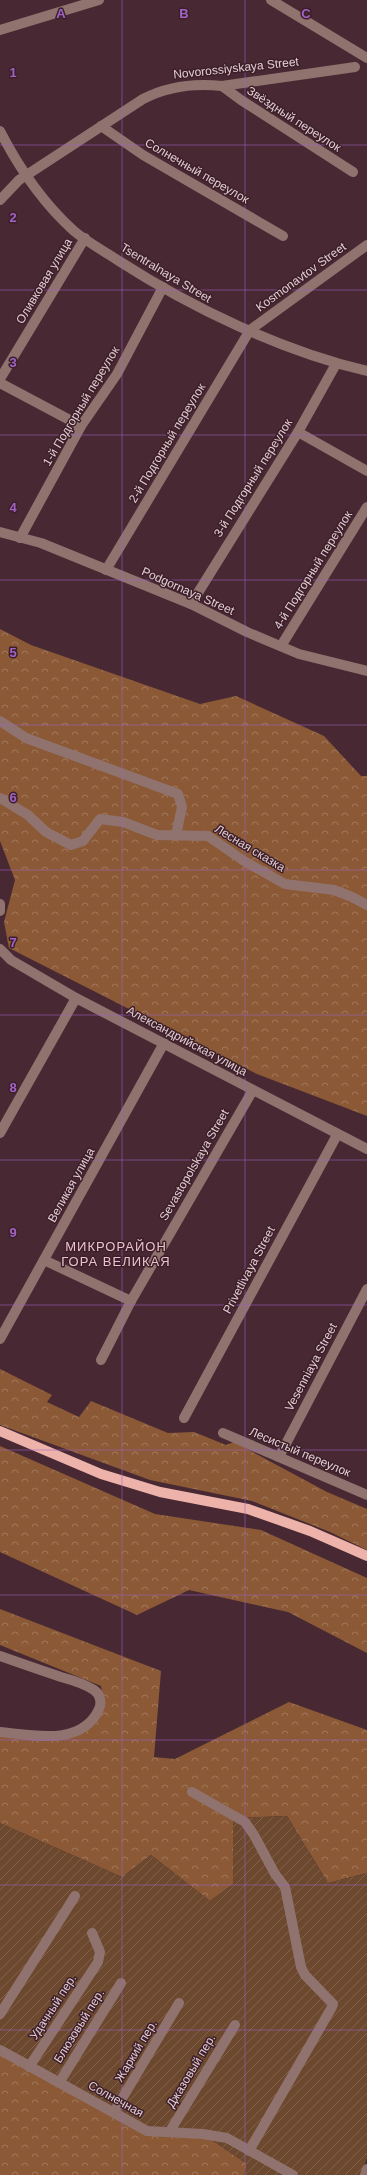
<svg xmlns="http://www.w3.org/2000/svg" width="367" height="2175" viewBox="0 0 367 2175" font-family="Arial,sans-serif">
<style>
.forest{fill:url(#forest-crowns)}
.garden{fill:url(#garden-furrows)}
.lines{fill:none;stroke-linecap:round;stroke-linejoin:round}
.minor{stroke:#90736f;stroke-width:10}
.major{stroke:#edb2aa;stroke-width:10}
.grid{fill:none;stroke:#9f64c6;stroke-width:1;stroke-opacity:0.55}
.labels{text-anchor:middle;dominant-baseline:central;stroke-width:3;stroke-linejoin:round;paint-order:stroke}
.street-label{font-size:12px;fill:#e2cdd3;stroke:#3d1f29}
.neighbourhood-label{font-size:13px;letter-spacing:1px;fill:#eac1cd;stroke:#3d1f29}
.grid-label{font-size:13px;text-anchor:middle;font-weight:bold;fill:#9f64c6;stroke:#3d1f29;stroke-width:3;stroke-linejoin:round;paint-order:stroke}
</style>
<defs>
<pattern id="forest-crowns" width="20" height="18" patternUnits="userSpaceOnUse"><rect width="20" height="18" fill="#8b5935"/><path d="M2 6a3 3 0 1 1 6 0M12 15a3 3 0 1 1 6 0" fill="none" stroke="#a0775b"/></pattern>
<pattern id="garden-furrows" width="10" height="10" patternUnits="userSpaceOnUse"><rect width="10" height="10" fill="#6c482f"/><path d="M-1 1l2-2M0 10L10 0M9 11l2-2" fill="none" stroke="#81614c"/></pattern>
</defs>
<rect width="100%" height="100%" fill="#482933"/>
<g class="forest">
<path d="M0 629 31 645 200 704 236 696 324 736 361 776H367V1116L257 1074 9 948 4 922 15 880 0 841Z"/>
<path d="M0 1369 52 1395 47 1402 79 1417 91 1401 168 1433 194 1432 226 1445 234 1442 327 1492 367 1509V1550L330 1532 252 1501 150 1480 0 1425Z"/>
<path d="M0 1446 155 1514 261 1530 367 1578V1653L288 1612 189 1590 137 1615 0 1552Z"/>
<path d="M0 1609 161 1671 154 1757 175 1759 289 1702 367 1730V1873L328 1883 287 1816 233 1818V1884L210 1901 151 1855 122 1877 0 1823V1734L68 1732 104 1708 101 1686 0 1645Z"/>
<path d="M0 2048 203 2134 247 2164 244 2175H0Z"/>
</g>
<path class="garden" d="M287 1816 328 1883 367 1873V2158L361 2175H244L247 2164 203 2134H143L0 2048V1823L122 1877 151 1855 210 1901 233 1884V1818Z"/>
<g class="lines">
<g class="minor">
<path d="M271 0 367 58"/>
<path d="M0 30 99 0"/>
<path d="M222 86 241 100 353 172"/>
<path d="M101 126 143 155 283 236"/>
<path d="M0 131C19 168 43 203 74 231 87 242 104 251 119 261 192 308 282 351 367 371"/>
<path d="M0 200 19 180 143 99C168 86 195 83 222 86L355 67"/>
<path d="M0 379 85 238"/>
<path d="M0 383 81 426"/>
<path d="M298 432 367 471"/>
<path d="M0 532 41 543 191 604 247 632 299 654 367 671"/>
<path d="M20 538 81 426 117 374 163 287"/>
<path d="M106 570 250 330 367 245"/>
<path d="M191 604 298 432 336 364"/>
<path d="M281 646 367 507"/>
<path d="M0 721 26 738 178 794 182 807 176 835"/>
<path d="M0 798 28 815 46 832 71 845 83 841 100 819 123 822 157 835 208 836 244 861 285 884 334 890 352 897 367 905"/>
<path d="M0 904V911"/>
<path d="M0 949 11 960 76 998 367 1149"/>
<path d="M0 1133 76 998"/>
<path d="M44 1260 131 1301"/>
<path d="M0 1339 164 1043"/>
<path d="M101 1360 131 1301 253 1090"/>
<path d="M184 1418 337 1135"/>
<path d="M223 1433 367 1495"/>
<path d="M279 1457 367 1289"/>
<path d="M0 1656C20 1663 40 1670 61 1677 72 1680 85 1684 94 1690 100 1694 102 1703 99 1709 82 1747 32 1735 0 1732"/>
<path d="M192 1792 245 1822 254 1835 275 1874 285 1887 301 1967 305 1975 333 2004 332 2007 249 2151"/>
<path d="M0 2014 75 1896"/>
<path d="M0 2050 147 2131 203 2134 227 2138 293 2175"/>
<path d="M29 2067 98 1962 100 1952 92 1933"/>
<path d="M59 2083 121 1983"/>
<path d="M114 2112 179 2003"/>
<path d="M170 2131 235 2025"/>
<path d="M365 2175 367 2169"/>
</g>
<path class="major" d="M0 1431 101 1474 160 1492 248 1509 310 1531 367 1556"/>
</g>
<path class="grid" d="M122 0V2175M245 0V2175M0 145H367M0 290H367M0 435H367M0 580H367M0 725H367M0 870H367M0 1015H367M0 1160H367M0 1305H367M0 1450H367M0 1595H367M0 1740H367M0 1885H367M0 2030H367"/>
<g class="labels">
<g class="street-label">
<text transform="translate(236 68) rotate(-6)">Novorossiyskaya Street</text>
<text transform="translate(294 119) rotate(33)">Звёздный переулок</text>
<text transform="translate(197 171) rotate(30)">Солнечный переулок</text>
<text transform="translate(166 273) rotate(31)">Tsentralnaya Street</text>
<text transform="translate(301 277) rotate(-36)">Kosmonavtov Street</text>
<text transform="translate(44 281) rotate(-59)">Оливковая улица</text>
<text transform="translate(81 406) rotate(-59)">1-й Подгорный переулок</text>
<text transform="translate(167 443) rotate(-59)">2-й Подгорный переулок</text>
<text transform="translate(253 478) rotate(-58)">3-й Подгорный переулок</text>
<text transform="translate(313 570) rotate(-58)">4-й Подгорный переулок</text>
<text transform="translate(188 591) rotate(24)">Podgornaya Street</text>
<text transform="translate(250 848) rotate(31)">Лесная сказка</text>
<text transform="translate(187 1041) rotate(28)">Александрийская улица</text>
<text transform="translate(194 1165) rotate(-60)">Sevastopolskaya Street</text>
<text transform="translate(71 1185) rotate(-61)">Великая улица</text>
<text transform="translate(249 1270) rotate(-62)">Privetlivaya Street</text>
<text transform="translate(311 1367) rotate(-62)">Vesenniaya Street</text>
<text transform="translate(300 1452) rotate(23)">Лесистый переулок</text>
<text transform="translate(53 2007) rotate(-57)">Удачный пер.</text>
<text transform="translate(79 2026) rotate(-58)">Блюзовый пер.</text>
<text transform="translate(136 2051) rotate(-59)">Жаркий пер.</text>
<text transform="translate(191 2071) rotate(-59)">Джазовый пер.</text>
<text transform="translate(116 2099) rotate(29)">Солнечная</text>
</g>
<g class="neighbourhood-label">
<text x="116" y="1246">МИКРОРАЙОН<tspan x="116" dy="15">ГОРА ВЕЛИКАЯ</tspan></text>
</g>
</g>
<g class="grid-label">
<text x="61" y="18">A</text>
<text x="184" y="18">B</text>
<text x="306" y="18">C</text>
<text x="13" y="77">1</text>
<text x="13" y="222">2</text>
<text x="13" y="367">3</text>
<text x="13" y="512">4</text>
<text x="13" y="657">5</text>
<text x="13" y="802">6</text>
<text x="13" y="947">7</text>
<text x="13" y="1092">8</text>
<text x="13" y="1237">9</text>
</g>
</svg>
